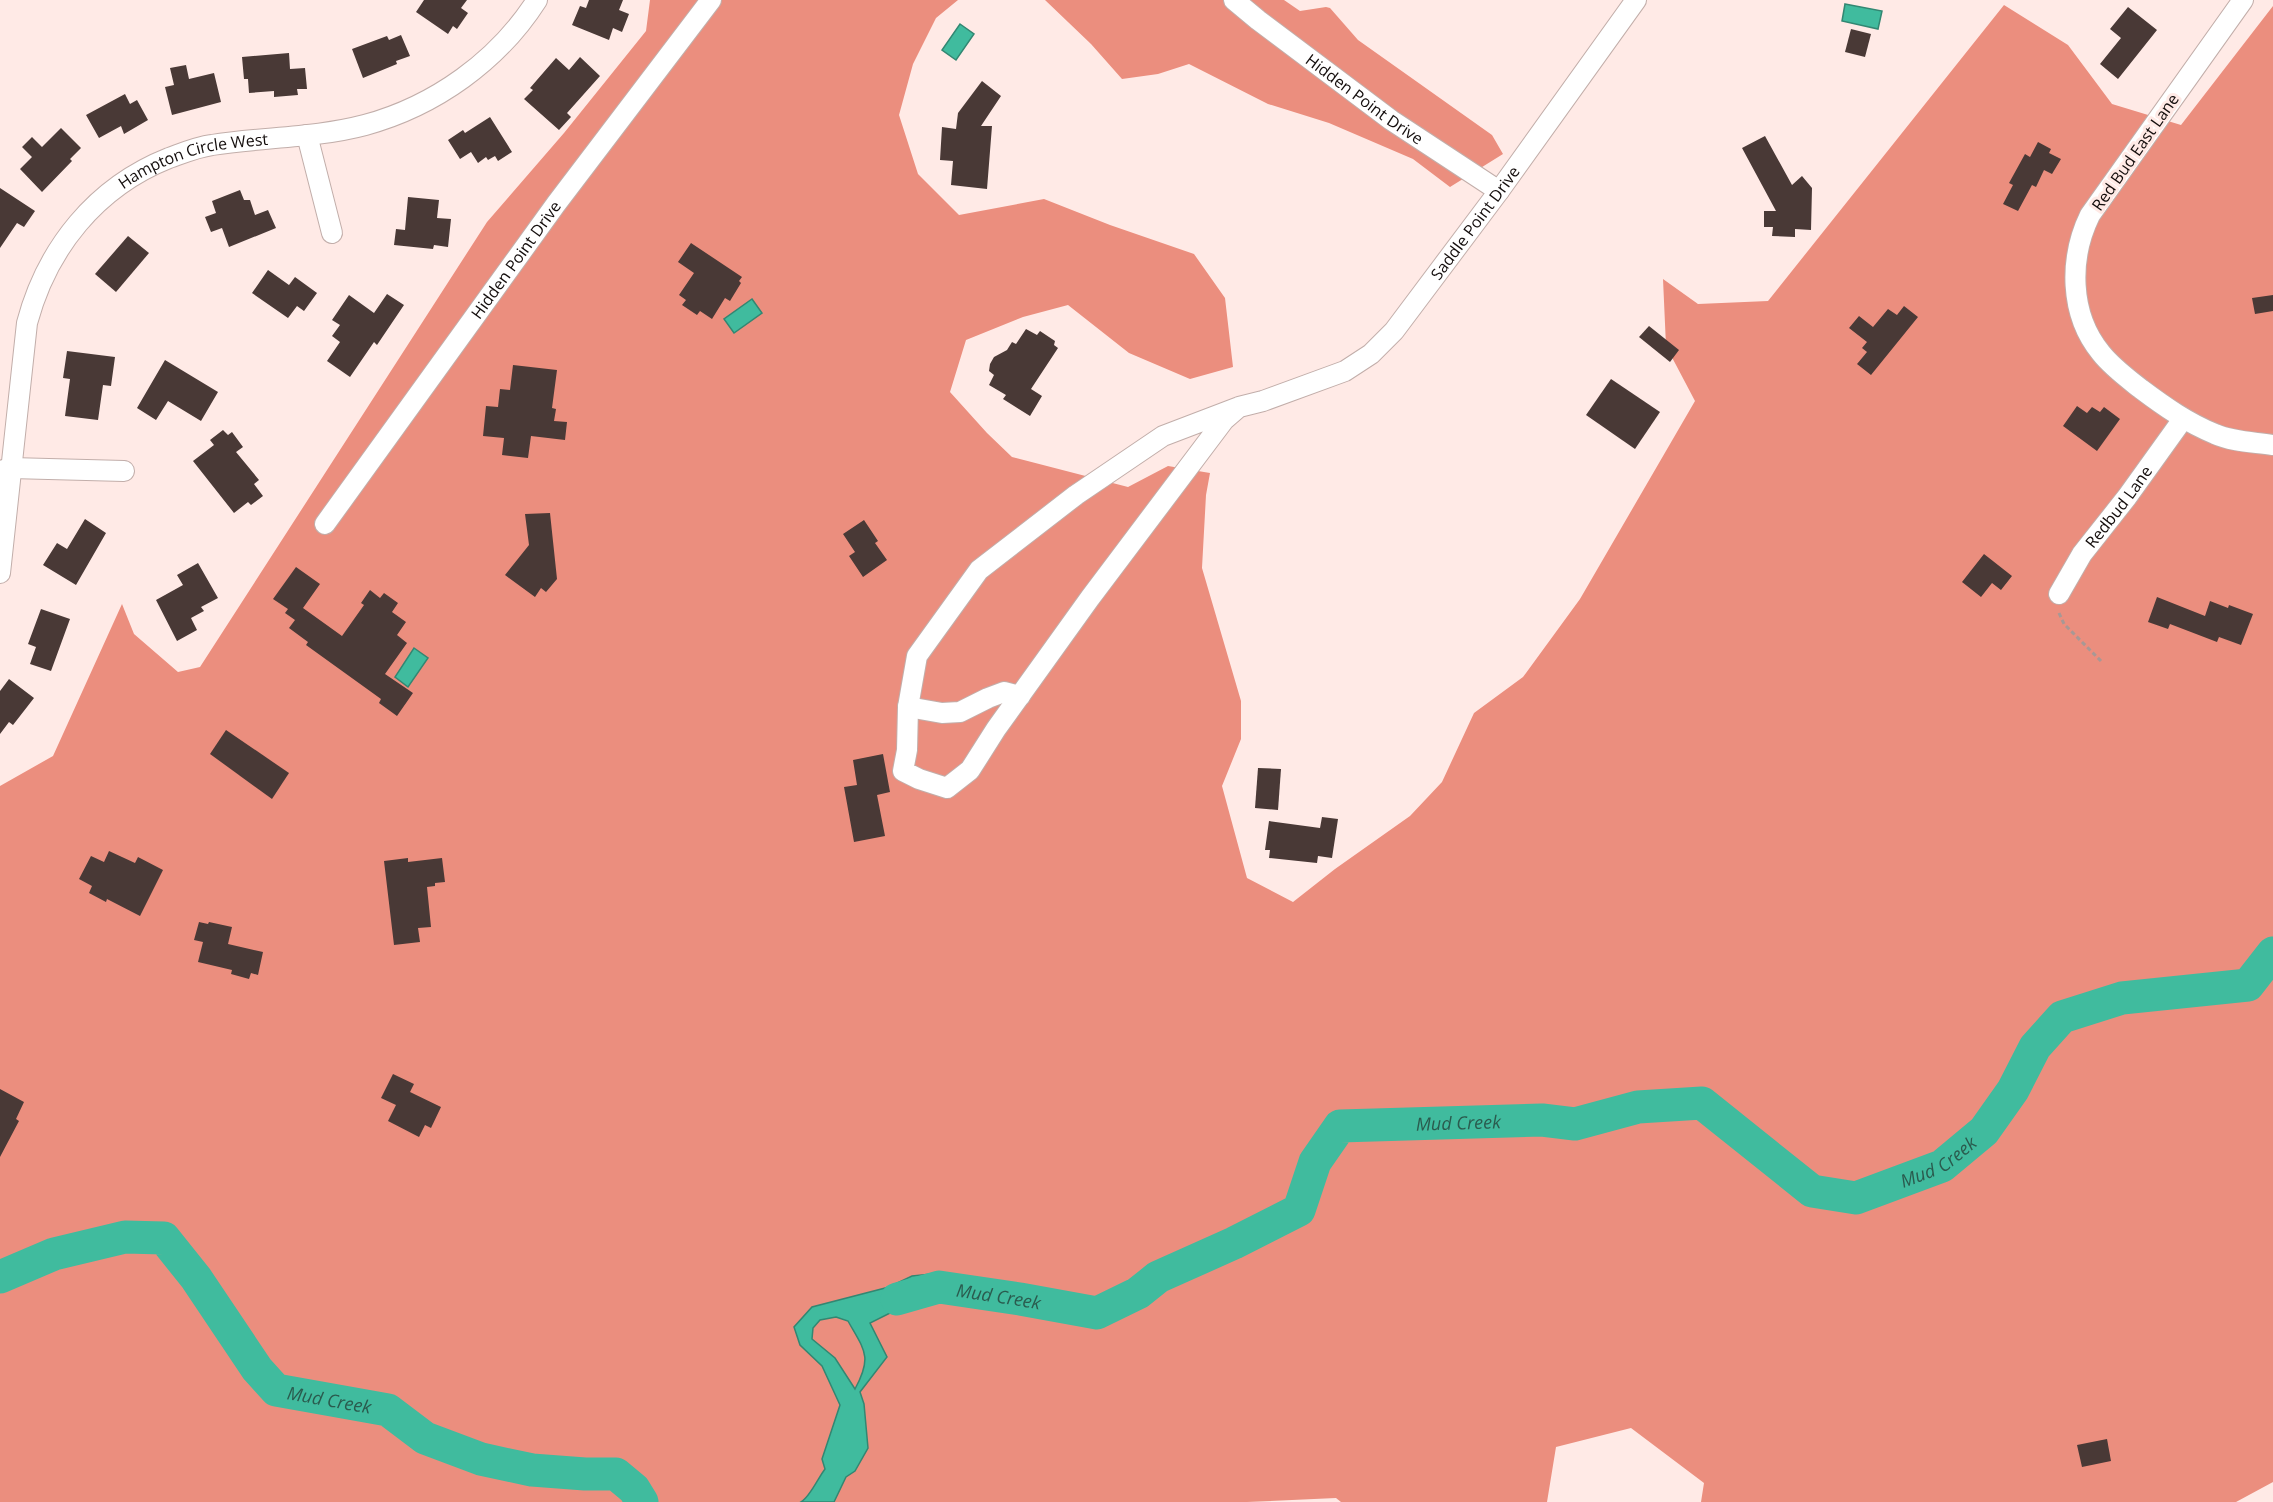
<svg xmlns="http://www.w3.org/2000/svg" width="2273" height="1502" viewBox="0 0 2273 1502" font-family="'Open Sans',sans-serif">
<style>
.forest{fill:#eb8e7e}
.water{fill:#40bb9e;stroke:#328772;stroke-width:1.5;fill-rule:evenodd}
.lines{fill:none;stroke-linecap:round;stroke-linejoin:round}
.river{stroke:#40bb9e;stroke-width:33}
.building{fill:#493936}
.minor-casing{stroke:#c2aeaa;stroke-width:22}
.path{stroke:#a89895;stroke-width:3;stroke-dasharray:4.5 3;stroke-linecap:butt}
.minor{stroke:#fff;stroke-width:20}
.labels{text-anchor:middle;dominant-baseline:central;stroke-width:6;stroke-linejoin:round;paint-order:stroke}
.street-label{font-size:16px;fill:#130d0c;stroke:#ffeae6}
.water-label{font-size:18px;font-style:italic;fill:#2a5b4e;stroke:#ffeae6}
</style>
<rect width="100%" height="100%" fill="#ffeae6"/>
<g class="forest">
<path d="M650 0H958L936 18 913 64 899 115 918 174 959 215 1044 199 1110 225 1194 254 1225 298 1233 367 1190 379 1129 353 1068 305 1023 317 966 340 950 392 987 433 1012 457 1128 487 1168 466 1210 473 1206 495 1202 568 1241 701V739L1222 786 1247 878 1293 902 1335 869 1410 816 1442 782 1474 713 1523 677 1580 599 1695 401 1666 346 1663 279 1698 304 1768 301 2004 5 2068 45 2112 104 2181 125 2273 6V1482L2236 1502H1701L1704 1483 1631 1428 1556 1447 1547 1502H1341L1336 1498 1247 1502H0V786L53 756 122 604 134 634 178 672 200 667 487 222 564 133 646 31Z"/>
<path d="M1045 0H1284L1300 11 1326 7 1330 8 1358 40 1492 135 1503 154 1450 187 1413 159 1329 123 1268 104 1189 64 1158 74 1122 79 1091 44Z"/>
</g>
<g class="water">
<path d="M1845 4 1882 11 1878 29 1842 21Z"/>
<path d="M960 24 974 34 956 60 942 50Z"/>
<path d="M752 299 762 313 734 333 724 319Z"/>
<path d="M414 648 428 658 408 687 395 677Z"/>
<path d="M941 1273 937 1301 896 1310 870 1323 887 1357 860 1392 864 1404 868 1448 855 1471 846 1477 834 1502H801C810 1497 818 1478 825 1469L822 1459 840 1405 822 1366 800 1345 794 1327 812 1307 889 1287 912 1276ZM836 1317 848 1321C864 1350 873 1356 855 1389L835 1358 812 1339 813 1328 820 1320Z"/>
</g>
<g class="lines">
<g class="river">
<path id="s1" d="M0 1277 54 1254 125 1237 164 1238 196 1278 257 1369 276 1390 388 1410 425 1438 481 1459 532 1470 585 1474H616L634 1489 642 1502"/>
<path id="s2" d="M897 1299 939 1287 1020 1299 1097 1313 1138 1293 1158 1277 1234 1243 1299 1210 1315 1162 1340 1126 1542 1120 1575 1124 1638 1107 1702 1103 1812 1191 1856 1198 1942 1166 1984 1131 2013 1090 2035 1047 2062 1017 2122 998 2248 985 2273 953"/>
</g>
</g>
<g class="building">
<path d="M424 0H467L461 8 468 13 457 29 453 26 448 34 416 12Z"/>
<path d="M589 0H623L619 10 629 14 622 32 613 28 609 40 572 25 580 6 586 8Z"/>
<path d="M2128 7 2157 30 2118 79 2100 64 2121 38 2110 29Z"/>
<path d="M1851 29 1871 34 1865 57 1845 52Z"/>
<path d="M401 35 410 56 396 61 397 64 363 78 352 49 387 36 389 40Z"/>
<path d="M289 53 290 69 305 68 307 89H297L298 95 274 97V91L249 93 248 79H244L242 57Z"/>
<path d="M580 57 600 76 567 113 571 117 559 130 524 99 533 90 530 88 556 58 569 70Z"/>
<path d="M186 65 189 79 214 73 221 102 172 115 165 87 174 85 170 68Z"/>
<path d="M982 81 1001 96 981 126H992L987 189 951 185 953 161 940 160 942 127 956 129 958 113Z"/>
<path d="M125 94 130 104 137 100 148 120 124 134 121 126 99 138 86 115Z"/>
<path d="M490 117 512 152 498 161 495 156 488 160 486 157 478 163 471 152 460 159 448 140 463 130 465 133Z"/>
<path d="M61 128 81 148 70 159 72 161 42 192 20 169 32 157 22 147 32 137 42 147Z"/>
<path d="M1765 136 1792 185 1802 176 1812 188 1811 230 1795 229V237L1772 236 1773 227H1764V211H1776L1742 148Z"/>
<path d="M2038 142 2051 149 2049 153 2061 159 2052 174 2044 170 2036 187 2032 185 2018 211 2003 204 2013 185 2009 183 2025 154 2030 157Z"/>
<path d="M0 188 35 211 24 227 17 223 0 248Z"/>
<path d="M240 190 244 200H250L255 215 268 210 276 228 229 247 222 228 211 232 205 217 216 213 212 201Z"/>
<path d="M408 197 439 200 437 218 451 219 448 247 434 245 433 249 394 245 396 229 405 230Z"/>
<path d="M128 236 149 253 116 292 95 274Z"/>
<path d="M691 243 742 277 739 281 741 283 730 301 725 298 712 319 700 311 697 315 682 305 686 300 679 295 694 273 678 262Z"/>
<path d="M268 270 289 285 295 277 317 293 304 311 297 306 288 318 252 293Z"/>
<path d="M387 294 404 305 377 345 374 342 350 377 327 361 340 342 332 336 340 325 332 320 349 295 374 313Z"/>
<path d="M2273 295V311L2255 314 2252 298Z"/>
<path d="M1904 306 1918 317 1871 375 1857 364 1867 352 1862 348 1867 342 1849 328 1859 316 1873 327 1888 309 1897 315Z"/>
<path d="M1649 326 1679 350 1670 362 1639 337Z"/>
<path d="M1026 329 1037 335 1040 331 1055 341 1054 345 1058 348 1031 389 1042 396 1030 416 1003 399 1006 395 989 385 994 375 989 371 990 364 994 357 1007 350 1012 342 1016 344Z"/>
<path d="M67 351 115 357 111 386 103 385 98 420 65 416 70 379 63 378Z"/>
<path d="M165 360 218 392 201 421 168 401 156 420 137 408Z"/>
<path d="M513 365 557 370 552 408 556 409 554 421 567 422 565 440 531 436 528 458 502 455 504 438 483 436 486 406 498 407 500 389 510 390Z"/>
<path d="M1611 379 1660 412 1635 449 1586 415Z"/>
<path d="M2077 406 2087 413 2092 407 2100 412 2104 407 2120 419 2097 451 2063 426Z"/>
<path d="M223 430 228 435 232 432 243 447 236 452 259 480 254 484 263 496 251 505 248 502 234 513 193 461 214 445 210 440Z"/>
<path d="M550 513 557 579 546 592 541 588 535 597 505 575 529 545 525 514Z"/>
<path d="M85 519 106 533 76 585 43 565 57 543 67 549Z"/>
<path d="M864 520 878 541 875 543 887 560 863 577 849 556 855 552 843 534Z"/>
<path d="M1984 554 2012 576 2001 590 1992 583 1981 597 1962 582Z"/>
<path d="M198 563 218 598 201 607 204 611 191 618 197 630 177 641 156 600 183 585 177 575Z"/>
<path d="M296 567 320 584 303 608 342 636 364 605 361 603 370 590 380 598 384 593 398 603 392 612 406 622 397 635 407 643 385 674 413 693 397 716 379 703 381 699 306 645 308 642 289 628 295 620 285 613 288 609 273 599Z"/>
<path d="M2157 597 2205 616 2210 601 2228 608 2229 605 2253 614 2241 645 2219 637 2217 642 2170 624 2168 629 2148 622Z"/>
<path d="M41 609 70 619 51 671 30 664 36 647 28 644Z"/>
<path d="M9 679 34 698 13 725 9 722 0 734V691Z"/>
<path d="M226 730 289 773 272 799 210 754Z"/>
<path d="M883 754 890 792 877 795 885 836 854 842 844 787 857 785 853 760Z"/>
<path d="M1258 768 1281 769 1278 810 1255 808Z"/>
<path d="M1322 817 1338 819 1332 858 1318 856 1317 863 1269 858 1270 850H1265L1269 821 1320 828Z"/>
<path d="M109 851 135 863 138 857 163 870 140 916 107 899 106 902 89 893 92 886 79 879 91 856 104 862Z"/>
<path d="M408 858V862L442 858 445 882 435 883V886L427 887 431 927 418 928 420 942 394 945 384 861Z"/>
<path d="M199 922 208 924 209 922 232 927 228 944 263 952 258 975 251 973 249 979 231 974 232 970 198 962 203 942 194 940Z"/>
<path d="M393 1074 414 1084 410 1092 441 1107 431 1128 425 1125 419 1137 388 1121 396 1105 381 1098Z"/>
<path d="M0 1089 24 1102 16 1119 19 1121 0 1157Z"/>
<path d="M2107 1439 2111 1461 2082 1467 2077 1445Z"/>
</g>
<g class="lines">
<g class="minor-casing">
<g id="minor">
<path id="s3" d="M1234 0 1258 20 1391 120 1499 191"/>
<path d="M2243 0 2090 215C2069 258 2069 314 2101 353 2112 367 2127 378 2141 389 2165 407 2188 423 2215 434 2233 442 2254 442 2273 445"/>
<path d="M307 135 332 233"/>
<path id="s4" d="M1239 407 1224 420 1090 598 996 729 970 770 947 788 919 779 903 771 907 750 908 707 917 656 979 570 1076 495 1163 436 1239 407 1263 401 1345 371 1371 354 1394 331 1499 191 1636 0"/>
<path d="M0 471 11 468 124 471"/>
<path id="s5" d="M325 524 556 204 711 0"/>
<path id="s6" d="M0 573 27 323C47 248 96 187 169 158 183 153 197 147 212 145 263 137 316 138 365 125 435 106 498 61 537 0"/>
<path id="s7" d="M2059 594 2082 554 2127 497 2183 419"/>
<path d="M908 707 942 713 960 712 988 698 1004 692 1020 696"/>
</g>
</g>
<path class="path" d="M2059 613 2064 624 2101 661"/>
<use href="#minor" class="minor"/>
</g>
<g class="labels">
<g class="street-label">
<text stroke="none"><textPath href="#s3" startOffset="164">Hidden Point Drive</textPath></text>
<text transform="translate(2135 152) rotate(-55)">Red Bud East Lane</text>
<text stroke="none"><textPath href="#s6" startOffset="500">Hampton Circle West</textPath></text>
<text stroke="none"><textPath href="#s4" startOffset="1371">Saddle Point Drive</textPath></text>
<text stroke="none"><textPath href="#s5" startOffset="326">Hidden Point Drive</textPath></text>
<text stroke="none"><textPath href="#s7" startOffset="106">Redbud Lane</textPath></text>
</g>
<g class="water-label">
<text stroke="none"><textPath href="#s2" startOffset="644">Mud Creek</textPath></text>
<text stroke="none"><textPath href="#s2" startOffset="1166">Mud Creek</textPath></text>
<text stroke="none"><textPath href="#s2" startOffset="104">Mud Creek</textPath></text>
<text stroke="none"><textPath href="#s1" startOffset="414">Mud Creek</textPath></text>
</g>
</g>
</svg>
